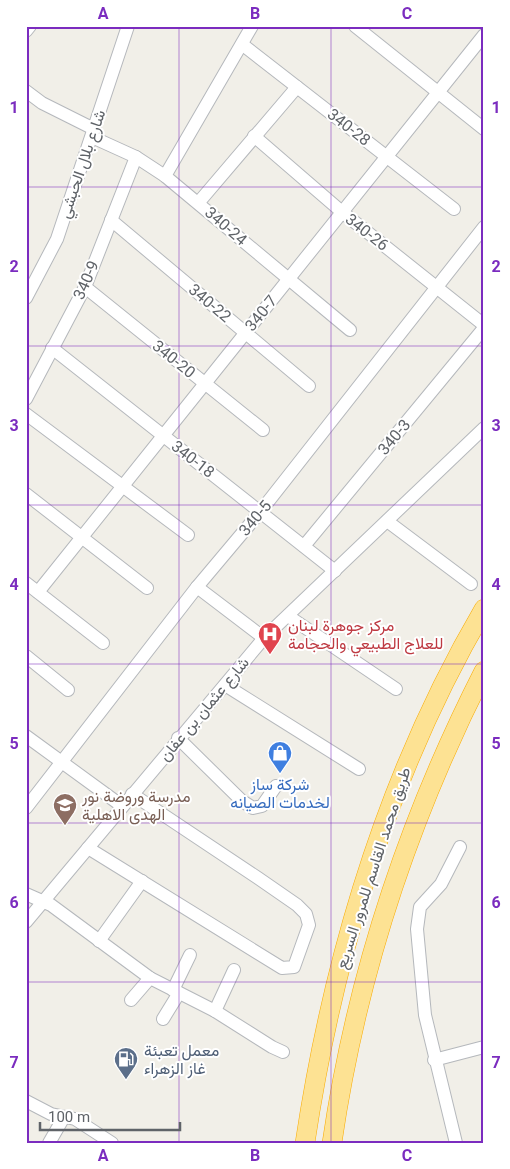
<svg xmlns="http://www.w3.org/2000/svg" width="510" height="1169" viewBox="0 0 510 1169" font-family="Roboto,Vazirmatn,sans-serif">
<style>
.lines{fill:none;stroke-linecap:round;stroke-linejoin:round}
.minor-casing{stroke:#b5b8bc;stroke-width:14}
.highway-casing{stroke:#f9ab00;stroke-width:20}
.minor{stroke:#fff;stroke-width:12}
.highway{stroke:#fde293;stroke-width:19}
.grid{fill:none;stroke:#7b2cbf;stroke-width:1;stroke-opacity:0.55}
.labels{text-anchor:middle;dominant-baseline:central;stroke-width:4;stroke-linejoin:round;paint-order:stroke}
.street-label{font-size:16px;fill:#5f6368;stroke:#fff}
.health-label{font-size:16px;fill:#be3a42;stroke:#fff;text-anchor:start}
.shop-label{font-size:16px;fill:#366cbe;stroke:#fff}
.education-label{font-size:16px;fill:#785e54;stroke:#fff;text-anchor:start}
.service-label{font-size:16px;fill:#4e5e75;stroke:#fff;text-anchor:start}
.neatline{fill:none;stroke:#7b2cbf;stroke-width:2}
.grid-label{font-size:16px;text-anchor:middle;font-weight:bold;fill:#7b2cbf}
</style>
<rect width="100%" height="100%" fill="#f1efe8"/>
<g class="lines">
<g class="minor-casing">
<g id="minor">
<path d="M355 26 484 129"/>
<path d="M26 31 30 26"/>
<path d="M243 45 454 209"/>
<path d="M26 91 42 103 94 129"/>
<path d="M254 136 342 212 484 325"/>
<path d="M92 137 136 157 165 176 350 330"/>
<path d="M165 176 252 26"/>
<path d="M199 202 297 87"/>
<path d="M111 220 309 386"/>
<path d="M85 287 263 430"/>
<path d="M26 298 57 239 128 26"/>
<path d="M52 348 335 571"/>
<path d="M26 399 85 287 136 157"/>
<path d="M26 414 188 535"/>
<path d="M26 494 147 588"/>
<path d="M387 521 471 584"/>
<path d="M304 546 484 328"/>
<path d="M26 583 103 643"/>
<path d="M197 587 264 638"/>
<path d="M38 592 484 35"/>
<path d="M288 616 396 689"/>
<path d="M26 656 68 690"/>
<path d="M225 685 359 769"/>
<path d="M26 736 122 806"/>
<path d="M178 738 242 801 253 808 262 806 276 786"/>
<path d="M26 808 197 587 260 512 484 227"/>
<path d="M88 848 282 968 294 967 309 925 306 914 297 905 258 878 132 794"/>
<path d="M26 894 51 905 150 978 215 1011 272 1047 283 1052"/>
<path d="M26 922 264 638 484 428"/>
<path d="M99 941 142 881"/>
<path d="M173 990 190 955"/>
<path d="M131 1000 150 978"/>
<path d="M215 1011 234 970"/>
<path d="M163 1019 179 993"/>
<path d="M434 1060 484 1047"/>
<path d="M26 1101 51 1114 75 1119 112 1143"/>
<path d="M49 1143 64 1117"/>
<path d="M456 1143 425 1015 417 929 420 907 441 884 460 847"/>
</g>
</g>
<g class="highway-casing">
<g id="highway">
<path d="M305 1143C333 957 389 771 484 609"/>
<path d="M332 1143C356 978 408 820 484 671"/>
</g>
</g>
<use href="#minor" class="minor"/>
<use href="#highway" class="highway"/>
</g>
<path class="grid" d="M179 26V1143M331 26V1143M26 187H484M26 346H484M26 505H484M26 664H484M26 823H484M26 982H484"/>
<defs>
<g id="hospital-pin" transform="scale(1.25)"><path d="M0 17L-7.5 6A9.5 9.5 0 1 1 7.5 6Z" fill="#e0444e" stroke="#fff"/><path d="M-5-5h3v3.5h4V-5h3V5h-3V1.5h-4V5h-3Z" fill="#fff"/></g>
<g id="shop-pin" transform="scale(1.25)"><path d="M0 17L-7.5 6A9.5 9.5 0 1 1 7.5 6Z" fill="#3f7fe0" stroke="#fff"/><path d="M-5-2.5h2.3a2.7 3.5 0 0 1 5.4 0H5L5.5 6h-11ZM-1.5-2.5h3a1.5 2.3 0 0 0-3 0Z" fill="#fff"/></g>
<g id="school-pin" transform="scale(1.25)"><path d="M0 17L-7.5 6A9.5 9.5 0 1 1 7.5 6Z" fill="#8d6e63" stroke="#fff"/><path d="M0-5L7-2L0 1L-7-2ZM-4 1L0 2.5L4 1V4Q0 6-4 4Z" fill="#fff"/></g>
<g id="fuel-pin" transform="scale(1.25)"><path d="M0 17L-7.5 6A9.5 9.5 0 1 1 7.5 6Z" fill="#5c6f8a" stroke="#fff"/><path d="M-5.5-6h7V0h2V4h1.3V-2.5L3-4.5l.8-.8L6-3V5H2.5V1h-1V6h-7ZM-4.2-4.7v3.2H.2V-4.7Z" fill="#fff"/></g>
</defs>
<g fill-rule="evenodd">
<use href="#hospital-pin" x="270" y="634"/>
<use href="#shop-pin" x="280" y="753"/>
<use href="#school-pin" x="65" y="805"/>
<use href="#fuel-pin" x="126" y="1059"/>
</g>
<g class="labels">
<g class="street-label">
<text transform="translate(349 127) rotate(38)">340-28</text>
<text transform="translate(82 164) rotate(-71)">شارع بلال الحبشي</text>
<text transform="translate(226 226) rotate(41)">340-24</text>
<text transform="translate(367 232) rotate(38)">340-26</text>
<text transform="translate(86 280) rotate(-66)">340-9</text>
<text transform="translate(210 303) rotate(40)">340-22</text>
<text transform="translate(261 313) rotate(-51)">340-7</text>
<text transform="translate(174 359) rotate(39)">340-20</text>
<text transform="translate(394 437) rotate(-50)">340-3</text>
<text transform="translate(193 459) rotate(38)">340-18</text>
<text transform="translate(255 518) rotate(-50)">340-5</text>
<text transform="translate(204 709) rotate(-50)">شارع عثمان بن عفان</text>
<text transform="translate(373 868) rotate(-72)">طريق محمد القاسم للمرور السريع</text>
</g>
<g class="health-label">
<text x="288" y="625">مركز جوهرة لبنان<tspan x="288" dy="18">للعلاج الطبيعي والحجامة</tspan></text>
</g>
<g class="shop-label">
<text x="280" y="784">شركة ساز<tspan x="280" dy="18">لخدمات الصيانه</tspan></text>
</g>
<g class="education-label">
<text x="82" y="796">مدرسة وروضة نور<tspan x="82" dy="18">الهدى الاهلية</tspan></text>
</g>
<g class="service-label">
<text x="144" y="1050">معمل تعبئة<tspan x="144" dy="18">غاز الزهراء</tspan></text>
</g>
</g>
<rect width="510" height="1169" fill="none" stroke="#ffffff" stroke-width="55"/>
<path d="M40 1122v8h140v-8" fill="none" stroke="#5f6368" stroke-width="2.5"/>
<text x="48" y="1122" font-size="15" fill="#5f6368" stroke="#ffffff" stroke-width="4" paint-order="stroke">100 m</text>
<rect x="28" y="28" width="454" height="1114" class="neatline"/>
<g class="grid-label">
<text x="103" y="19">A</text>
<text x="255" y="19">B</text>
<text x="407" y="19">C</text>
<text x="14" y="113">1</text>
<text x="496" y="113">1</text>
<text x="14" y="272">2</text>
<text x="496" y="272">2</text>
<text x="14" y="431">3</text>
<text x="496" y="431">3</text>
<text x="14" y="590">4</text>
<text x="496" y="590">4</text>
<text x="14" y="749">5</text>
<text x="496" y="749">5</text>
<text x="14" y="908">6</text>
<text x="496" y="908">6</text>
<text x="14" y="1068">7</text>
<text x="496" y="1068">7</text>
<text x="103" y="1161">A</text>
<text x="255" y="1161">B</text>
<text x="407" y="1161">C</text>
</g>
</svg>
